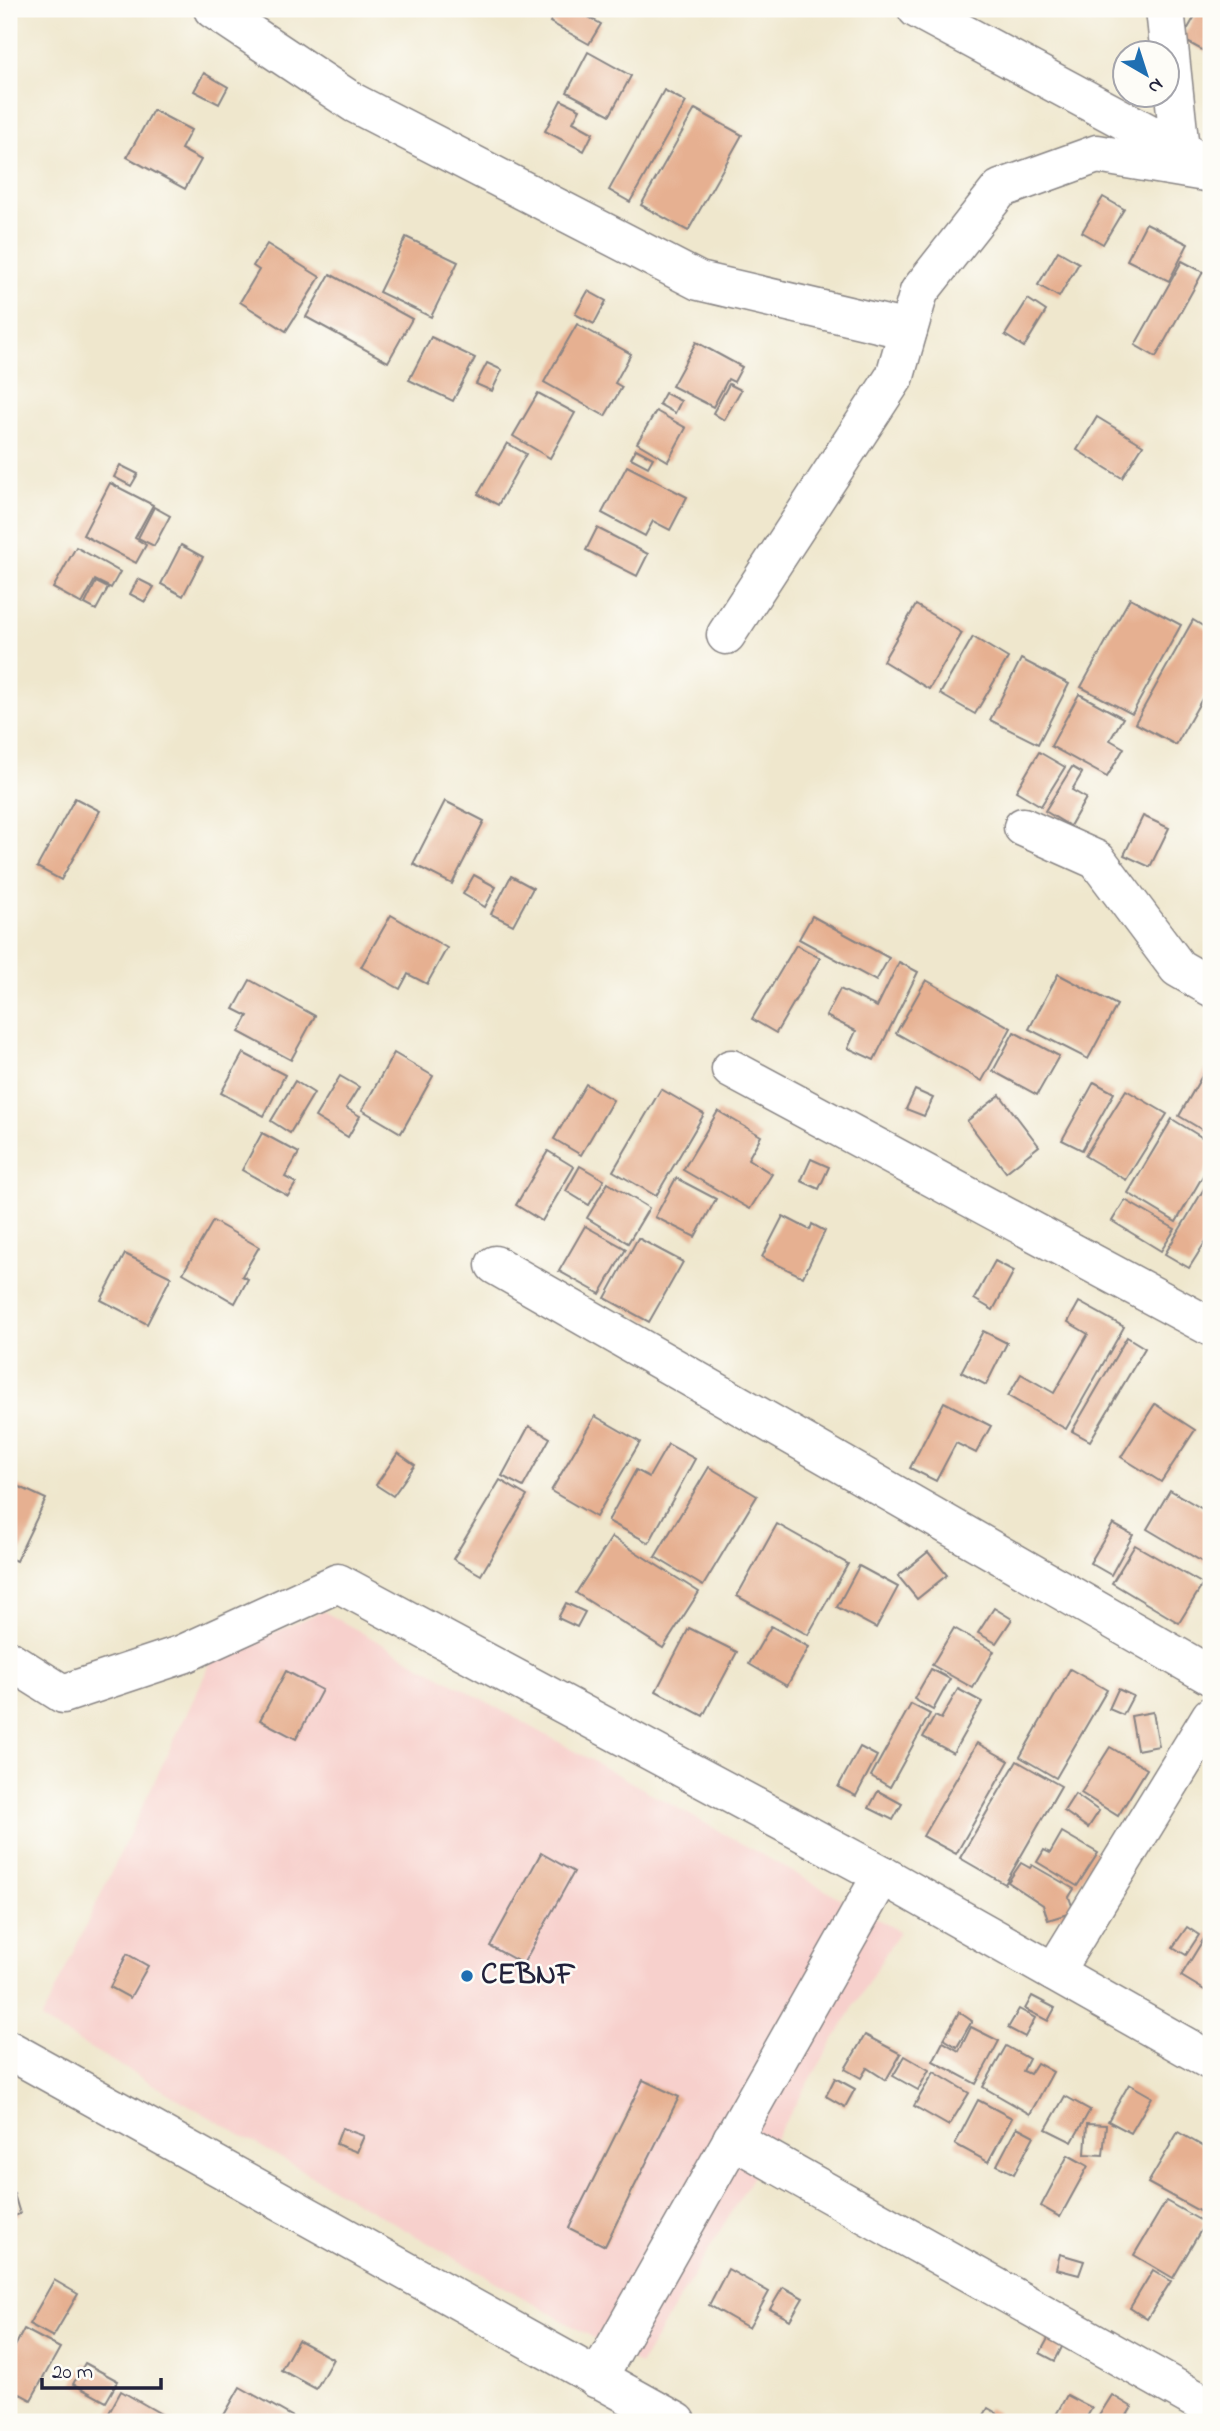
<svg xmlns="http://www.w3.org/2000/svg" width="1220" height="2431" viewBox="0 0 1220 2431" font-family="'Indie Flower',sans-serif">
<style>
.built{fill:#f7d0cc}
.building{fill:#e6b091}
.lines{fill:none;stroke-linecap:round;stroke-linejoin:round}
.minor-casing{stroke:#888484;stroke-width:41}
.minor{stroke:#fff;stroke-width:38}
.poi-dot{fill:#1f6fb2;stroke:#fdfcf7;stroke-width:2.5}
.labels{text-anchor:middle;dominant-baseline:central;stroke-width:5;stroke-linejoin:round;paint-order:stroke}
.poi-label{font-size:30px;font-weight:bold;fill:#22223b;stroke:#fdfcf7;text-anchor:start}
</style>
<rect width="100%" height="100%" fill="#fdfcf7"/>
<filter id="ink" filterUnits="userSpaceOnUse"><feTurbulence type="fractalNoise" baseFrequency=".0143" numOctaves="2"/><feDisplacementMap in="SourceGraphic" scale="14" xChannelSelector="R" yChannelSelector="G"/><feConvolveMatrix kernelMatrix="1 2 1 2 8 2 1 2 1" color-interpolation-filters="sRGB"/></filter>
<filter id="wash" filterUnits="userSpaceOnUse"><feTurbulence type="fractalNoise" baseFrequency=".00686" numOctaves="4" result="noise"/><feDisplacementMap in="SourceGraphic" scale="28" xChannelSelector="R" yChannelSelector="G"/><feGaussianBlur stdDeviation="1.57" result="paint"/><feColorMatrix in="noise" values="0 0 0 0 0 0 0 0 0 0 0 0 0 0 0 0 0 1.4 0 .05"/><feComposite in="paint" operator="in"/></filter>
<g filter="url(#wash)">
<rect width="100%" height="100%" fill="#efe7cd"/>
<path class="built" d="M323 1611 899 1931 640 2365 41 2020 212 1660Z"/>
<g id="blocks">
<g class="building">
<path d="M557 9H574L601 24 589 44 550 22Z"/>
<path d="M1199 9H1211V55L1182 39Z"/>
<path d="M588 52 631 76 610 115 567 92Z"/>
<path d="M204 73 228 87 219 104 194 91Z"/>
<path d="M664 90 686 102 630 202 609 190Z"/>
<path d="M561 100 580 109 573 122 593 133 584 151 545 131Z"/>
<path d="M695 109 742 135 688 231 641 205Z"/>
<path d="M153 110 191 130 181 149 201 160 185 189 127 157Z"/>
<path d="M1103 197 1124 209 1103 244 1082 232Z"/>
<path d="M1146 223 1188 244 1169 281 1127 260Z"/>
<path d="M406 237 458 262 431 317 379 292Z"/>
<path d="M267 244 320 277 286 331 240 302 259 270 253 266Z"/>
<path d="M1058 251 1079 263 1059 297 1038 285Z"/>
<path d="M1182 261 1203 272 1156 357 1135 345Z"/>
<path d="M330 274 412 319 388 362 306 317Z"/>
<path d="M588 291 606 301 594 324 575 314Z"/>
<path d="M1028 299 1046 311 1024 347 1005 335Z"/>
<path d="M577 324 631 354 615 383 622 387 605 416 544 382Z"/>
<path d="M431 337 475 358 453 401 409 380Z"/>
<path d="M696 342 742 367 734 382 728 379 713 407 672 386Z"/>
<path d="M487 363 502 370 492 391 476 384Z"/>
<path d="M729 384 741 390 724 420 713 413Z"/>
<path d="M538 393 575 413 550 458 513 436Z"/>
<path d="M665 393 681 401 675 413 659 404Z"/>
<path d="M656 411 686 428 668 461 637 443Z"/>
<path d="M1097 417 1143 445 1122 478 1077 450Z"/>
<path d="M507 443 526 454 498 505 478 494Z"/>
<path d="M636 449 653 458 648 467 631 458Z"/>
<path d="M120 465 138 474 131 486 114 477Z"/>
<path d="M627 466 687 497 670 530 653 521 645 536 602 513Z"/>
<path d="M110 483 153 505 135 538 146 545 136 563 83 535Z"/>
<path d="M154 507 170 516 154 546 138 538Z"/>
<path d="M597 528 648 554 637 576 586 550Z"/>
<path d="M181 545 203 557 183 596 161 584Z"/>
<path d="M76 547 120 572 111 588 95 580 82 604 53 588Z"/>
<path d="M138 579 154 587 145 602 130 594Z"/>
<path d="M96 582 108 588 96 610 85 604Z"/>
<path d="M1130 598 1181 625 1132 714 1081 687Z"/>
<path d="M916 605 962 633 929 689 883 661Z"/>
<path d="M1193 620 1211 631V683L1176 745 1135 723Z"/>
<path d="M973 637 1008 658 975 714 940 694Z"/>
<path d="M1021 659 1069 684 1038 744 990 720Z"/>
<path d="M1079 694 1123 718 1110 740 1124 748 1107 777 1051 746Z"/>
<path d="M1039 752 1065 767 1041 806 1016 791Z"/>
<path d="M1072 767 1082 773 1072 790 1086 798 1070 826 1045 811Z"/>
<path d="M75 798 100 811 61 880 37 867Z"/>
<path d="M445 801 484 821 452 884 413 864Z"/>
<path d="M1143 816 1169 828 1150 867 1124 855Z"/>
<path d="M474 875 496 887 485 907 463 894Z"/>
<path d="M511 876 533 888 513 925 491 914Z"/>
<path d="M391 915 447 948 427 984 408 974 400 989 361 967Z"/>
<path d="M812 916 889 958 876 981 799 939Z"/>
<path d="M796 945 820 958 776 1033 752 1019Z"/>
<path d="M899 962 918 972 874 1060 848 1048 856 1031 826 1016 840 989 877 1007Z"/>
<path d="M1058 974 1117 1005 1088 1059 1029 1029Z"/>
<path d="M250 980 315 1016 291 1060 239 1032 248 1016 234 1009Z"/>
<path d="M926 980 1011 1028 982 1081 896 1033Z"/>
<path d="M1014 1032 1059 1056 1037 1095 993 1071Z"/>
<path d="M243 1053 285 1075 264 1116 221 1093Z"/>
<path d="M394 1053 433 1076 401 1133 362 1110Z"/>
<path d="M1206 1069 1211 1072V1135L1179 1116Z"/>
<path d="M340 1076 359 1087 346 1108 360 1116 348 1137 315 1117Z"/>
<path d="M295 1081 314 1093 290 1133 271 1121Z"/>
<path d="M1094 1082 1114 1093 1082 1150 1062 1140Z"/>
<path d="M586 1084 613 1100 581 1155 554 1139Z"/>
<path d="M661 1089 704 1114 656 1196 613 1171Z"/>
<path d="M915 1090 933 1098 924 1116 906 1109Z"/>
<path d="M1126 1090 1167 1114 1126 1180 1085 1156Z"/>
<path d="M1000 1095 1039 1146 1006 1172 967 1121Z"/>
<path d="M718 1111 761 1136 748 1159 772 1174 750 1209 683 1170Z"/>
<path d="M1172 1119 1211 1143V1162L1176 1222 1128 1193Z"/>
<path d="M262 1133 299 1153 285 1177 296 1183 288 1196 242 1170Z"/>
<path d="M548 1151 574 1167 542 1221 516 1205Z"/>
<path d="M811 1159 829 1167 819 1189 801 1181Z"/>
<path d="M580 1166 604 1180 589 1205 566 1191Z"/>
<path d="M1211 1177V1233L1189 1268 1165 1254Z"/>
<path d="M676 1178 716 1199 695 1237 655 1217Z"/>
<path d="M608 1183 649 1208 628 1243 587 1218Z"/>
<path d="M1125 1200 1175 1229 1161 1251 1112 1221Z"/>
<path d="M783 1216 810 1230 812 1224 825 1231 803 1277 762 1257Z"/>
<path d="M213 1221 259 1247 242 1276 248 1279 235 1303 183 1273Z"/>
<path d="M585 1226 626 1249 600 1294 559 1271Z"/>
<path d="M638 1238 683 1262 649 1322 605 1298Z"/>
<path d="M125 1254 171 1277 147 1324 101 1300Z"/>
<path d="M995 1261 1014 1271 993 1310 974 1299Z"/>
<path d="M1079 1302 1124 1327 1066 1429 1008 1396 1021 1374 1054 1393 1088 1334 1068 1322Z"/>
<path d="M983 1331 1007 1343 986 1385 961 1372Z"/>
<path d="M1127 1337 1145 1348 1090 1441 1072 1431Z"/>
<path d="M944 1402 991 1426 976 1453 956 1443 936 1481 910 1468Z"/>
<path d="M1155 1404 1195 1430 1161 1482 1121 1457Z"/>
<path d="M595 1416 640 1442 596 1517 551 1491Z"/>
<path d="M529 1426 550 1438 523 1487 502 1476Z"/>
<path d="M668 1444 695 1459 649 1543 608 1521 636 1470 649 1477Z"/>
<path d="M398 1453 415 1465 393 1496 376 1485Z"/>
<path d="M709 1467 757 1496 703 1586 655 1557Z"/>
<path d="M500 1480 527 1496 481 1575 453 1559Z"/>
<path d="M9 1482 46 1499 16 1561 9 1558Z"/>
<path d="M1170 1490 1211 1514V1567L1147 1529Z"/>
<path d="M777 1524 848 1564 808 1635 737 1596Z"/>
<path d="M1113 1524 1133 1535 1111 1575 1090 1563Z"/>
<path d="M612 1537 699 1592 663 1648 576 1593Z"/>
<path d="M1135 1545 1203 1584 1179 1623 1112 1583Z"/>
<path d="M928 1552 947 1575 917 1599 898 1576Z"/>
<path d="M859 1566 898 1587 876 1628 837 1607Z"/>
<path d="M566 1603 585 1612 577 1627 558 1618Z"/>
<path d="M994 1608 1012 1619 996 1643 978 1633Z"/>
<path d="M771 1626 809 1647 787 1686 749 1664Z"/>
<path d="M689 1628 737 1652 703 1716 656 1691Z"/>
<path d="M954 1628 994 1651 973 1688 932 1665Z"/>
<path d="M931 1669 950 1679 933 1710 914 1699Z"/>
<path d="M1070 1669 1107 1690 1056 1778 1020 1757Z"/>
<path d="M286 1671 322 1690 296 1739 260 1720Z"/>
<path d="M958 1689 982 1702 953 1753 923 1737 935 1716 941 1719Z"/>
<path d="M1118 1689 1133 1696 1123 1715 1109 1709Z"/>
<path d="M911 1704 930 1714 890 1787 871 1776Z"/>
<path d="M1153 1712 1159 1746 1137 1750 1131 1716Z"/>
<path d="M977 1743 1009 1761 956 1854 923 1836Z"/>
<path d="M860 1747 877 1756 856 1796 838 1787Z"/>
<path d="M1110 1747 1147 1769 1118 1816 1081 1793Z"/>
<path d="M1017 1761 1061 1786 1005 1884 960 1858Z"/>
<path d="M878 1791 902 1804 893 1820 869 1808Z"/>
<path d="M1075 1794 1099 1811 1088 1828 1064 1811Z"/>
<path d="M1062 1832 1098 1853 1077 1886 1037 1862 1044 1850 1050 1853Z"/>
<path d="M541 1853 574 1872 523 1964 490 1946Z"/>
<path d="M1021 1863 1030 1868 1032 1865 1074 1889 1069 1897 1074 1912 1048 1920 1043 1905 1008 1882Z"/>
<path d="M1187 1927 1199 1935 1186 1955 1173 1947Z"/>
<path d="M1208 1932 1211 1934V1994L1181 1976Z"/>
<path d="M127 1954 148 1966 130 1998 110 1987Z"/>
<path d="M1032 1996 1055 2008 1048 2021 1025 2009Z"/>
<path d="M1019 2009 1035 2018 1025 2037 1008 2028Z"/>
<path d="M959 2012 972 2021 957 2047 944 2039Z"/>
<path d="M971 2027 999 2041 976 2084 933 2061 943 2042 959 2051Z"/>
<path d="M865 2035 901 2054 886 2080 867 2068 861 2078 845 2069Z"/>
<path d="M1006 2046 1029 2059 1023 2071 1030 2074 1037 2063 1053 2072 1030 2114 983 2087Z"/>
<path d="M905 2056 929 2070 918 2090 893 2076Z"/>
<path d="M934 2072 969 2093 949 2126 914 2106Z"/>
<path d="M835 2078 855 2089 845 2107 826 2096Z"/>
<path d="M643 2080 679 2097 605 2246 569 2228Z"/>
<path d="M1129 2084 1152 2097 1131 2133 1108 2121Z"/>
<path d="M1065 2096 1090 2110 1072 2142 1046 2129Z"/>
<path d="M978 2100 1012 2118 988 2162 955 2144Z"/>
<path d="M1087 2124 1106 2125 1103 2155 1085 2154Z"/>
<path d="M1017 2127 1034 2136 1014 2174 997 2165Z"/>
<path d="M342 2128 364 2136 357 2152 336 2144Z"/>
<path d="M1178 2132 1211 2151V2207L1206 2215 1148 2183Z"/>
<path d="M1068 2155 1088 2166 1060 2217 1041 2206Z"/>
<path d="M14 2194 20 2214 9 2218V2195Z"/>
<path d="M1166 2201 1205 2223 1173 2278 1134 2255Z"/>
<path d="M1060 2254 1084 2261 1079 2275 1056 2269Z"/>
<path d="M728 2269 769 2292 749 2328 709 2305Z"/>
<path d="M1153 2270 1171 2281 1147 2319 1130 2308Z"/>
<path d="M54 2280 78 2294 53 2337 29 2324Z"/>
<path d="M783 2287 803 2298 790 2320 770 2309Z"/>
<path d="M24 2329 60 2348 31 2400 9 2388V2358Z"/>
<path d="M1051 2333 1065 2341 1055 2361 1040 2353Z"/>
<path d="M298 2340 333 2359 316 2389 281 2370Z"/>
<path d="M85 2363 118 2381 106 2402 73 2384Z"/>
<path d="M240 2387 302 2422H220Z"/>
<path d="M121 2391 175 2422H104Z"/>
<path d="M1067 2395 1092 2408 1084 2422H1052Z"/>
<path d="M1112 2395 1132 2407 1123 2422H1095Z"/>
<path d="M988 2408 1012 2422H980Z"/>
</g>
</g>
</g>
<g filter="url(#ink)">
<use href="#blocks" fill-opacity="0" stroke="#888484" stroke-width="2"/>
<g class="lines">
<g class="minor-casing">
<g id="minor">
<path d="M213 9 354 103 699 281 908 330"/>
<path d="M917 9 1200 161"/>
<path d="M1165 9 1180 150"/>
<path d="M726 635 895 376 919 292 1000 189 1097 154 1211 173"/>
<path d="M1023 827 1097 860 1178 968 1211 987"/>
<path d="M731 1069 1211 1327"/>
<path d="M495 1265 1211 1676"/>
<path d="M9 1660 63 1694 183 1654 338 1583 882 1875 1211 2061"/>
<path d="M1054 1972 1211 1716"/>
<path d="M9 2050 677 2422"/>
<path d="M732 2139 1211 2408"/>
<path d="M597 2379 882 1875"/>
</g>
</g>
<use href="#minor" class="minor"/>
</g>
</g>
<circle class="poi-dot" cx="467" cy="1976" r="7"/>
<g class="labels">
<g class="poi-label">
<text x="481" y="1976">CEBNF</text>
</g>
</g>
<rect width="1220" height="2431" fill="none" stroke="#fdfcf7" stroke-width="35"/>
<g transform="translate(1146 74) rotate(141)"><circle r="33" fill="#fdfcf7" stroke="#a5a5ac" stroke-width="2"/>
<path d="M0-5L12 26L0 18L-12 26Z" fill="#1f6fb2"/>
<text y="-10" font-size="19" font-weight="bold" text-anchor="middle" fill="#22223b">N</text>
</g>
<path d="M42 2378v10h119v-10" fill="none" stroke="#22223b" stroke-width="3.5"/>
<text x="52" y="2378" font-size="21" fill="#22223b" stroke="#fdfcf7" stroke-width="5" paint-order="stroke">20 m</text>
</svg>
